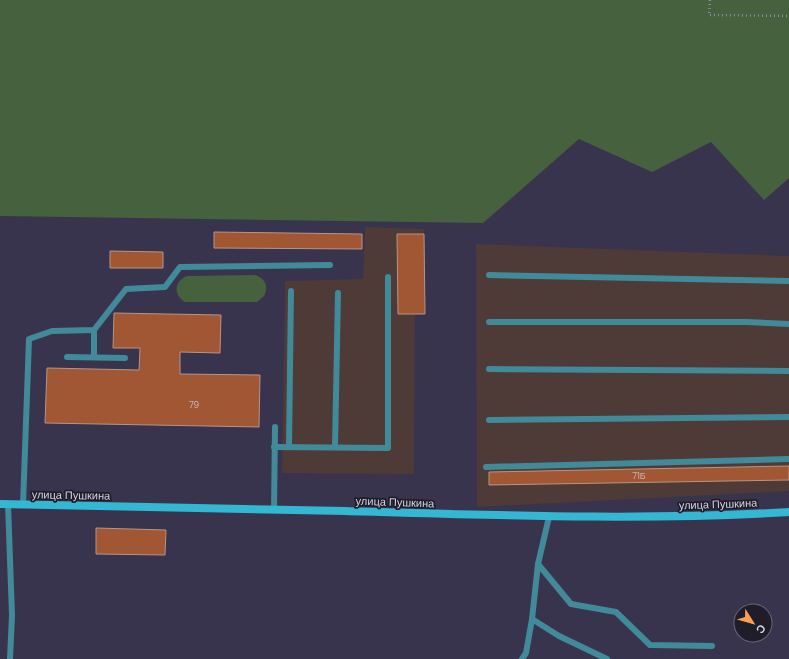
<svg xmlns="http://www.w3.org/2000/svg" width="789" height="659" viewBox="0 0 789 659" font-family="'DM Sans',sans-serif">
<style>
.industrial{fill:#4e3a36}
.green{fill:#46613d}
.building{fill:#a15734;stroke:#b69586}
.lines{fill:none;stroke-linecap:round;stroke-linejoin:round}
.path{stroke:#8e8ba0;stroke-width:2.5;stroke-dasharray:1 3;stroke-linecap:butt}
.service{stroke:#418a9a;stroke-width:6}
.secondary{stroke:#34b7d2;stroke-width:8}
.labels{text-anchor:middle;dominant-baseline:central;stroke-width:3.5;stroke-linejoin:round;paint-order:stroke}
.number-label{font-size:9px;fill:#c9b5b9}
.street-label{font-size:11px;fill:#d6d4e5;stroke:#1f1d29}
</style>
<rect width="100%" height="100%" fill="#38344e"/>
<g class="industrial">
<path d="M365 227 424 229 415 309 414 474 282 473 285 281 363 279Z"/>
<path d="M476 244 789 256V491L477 507Z"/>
</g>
<g class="green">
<path d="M0 0H789V178L764 200 711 142 652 172 579 139 483 223 0 216Z"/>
<path d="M255 275C265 278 269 286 264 296L257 302H185C173 295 174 281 187 276Z"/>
</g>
<g class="building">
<path d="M214 232 362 234V249L214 248Z"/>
<path d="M397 234H424L425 314H398Z"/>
<path d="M110 251 163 252V268H110Z"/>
<path d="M114 313 221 315 220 353 180 352V374L260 375 259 427 45 423 47 368 139 370 140 348H113Z"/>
<path d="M789 466V480L489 485V472Z"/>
<path d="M96 528 166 530 165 555 96 554Z"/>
</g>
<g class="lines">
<path class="path" d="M710 0 709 15 789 16"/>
<g class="service">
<path d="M489 275 789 281"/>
<path d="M489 322H746L789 324"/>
<path d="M94 330V357"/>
<path d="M67 357 125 358"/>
<path d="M489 369 789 371"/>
<path d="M489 420 789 417"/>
<path d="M274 447 388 448V277"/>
<path d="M289 447 291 291"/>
<path d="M335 447 338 293"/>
<path d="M486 467 789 459"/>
<path d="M8 504 12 615 10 659"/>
<path d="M23 505 29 339 52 331 94 330 126 289 165 287 180 267 330 265"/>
<path d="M274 510 275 427"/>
<path d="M549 517 538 564 532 619 559 636 607 659"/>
<path d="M538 564 571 604 616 612 650 645 712 646"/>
<path d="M522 659 526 653 532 619"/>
</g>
<path class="secondary" d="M0 504C115 507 230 508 345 511 493 515 641 521 789 512"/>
</g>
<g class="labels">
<g class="number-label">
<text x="194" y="405">79</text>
<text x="639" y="476">71Б</text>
</g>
<g class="street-label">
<text transform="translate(71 495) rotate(1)">улица Пушкина</text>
<text transform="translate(395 502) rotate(2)">улица Пушкина</text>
<text transform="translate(718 504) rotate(-2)">улица Пушкина</text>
</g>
</g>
<g transform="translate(753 623) rotate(127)"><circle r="19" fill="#1f1d29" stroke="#686674"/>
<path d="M0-3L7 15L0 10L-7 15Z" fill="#fb9e51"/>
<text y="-6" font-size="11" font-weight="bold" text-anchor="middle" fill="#d6d4e5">С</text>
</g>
</svg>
